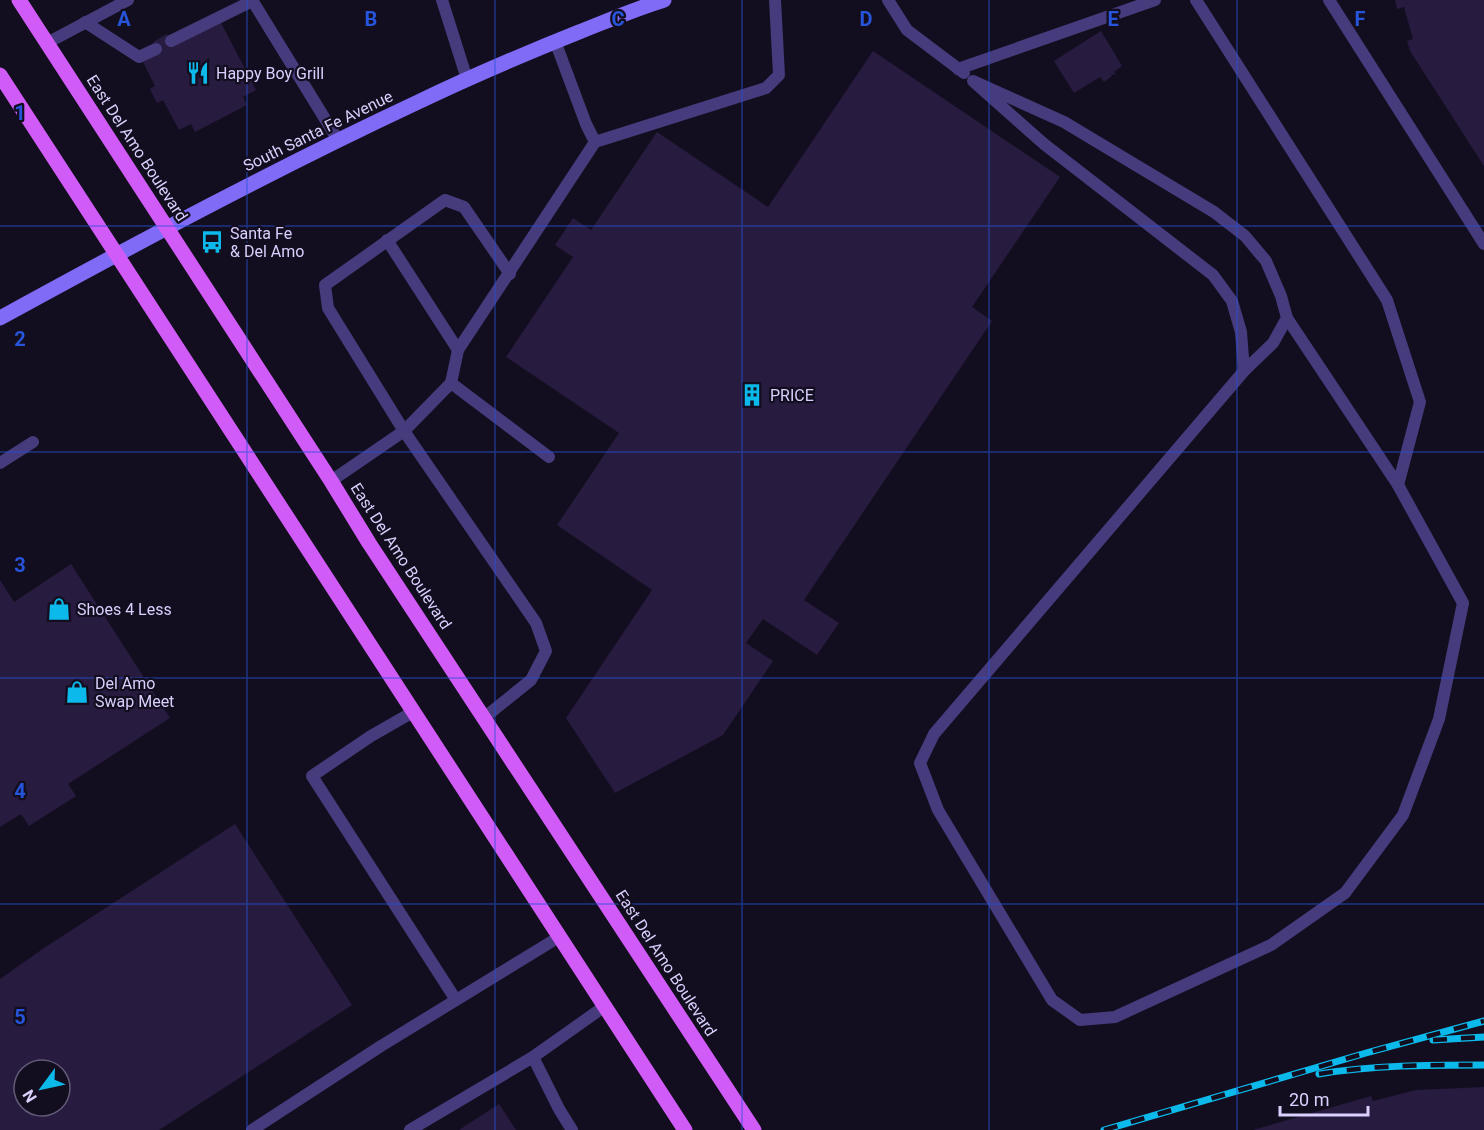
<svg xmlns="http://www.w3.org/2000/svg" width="1484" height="1130" viewBox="0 0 1484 1130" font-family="Roboto,sans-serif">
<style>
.building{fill:#271b3f;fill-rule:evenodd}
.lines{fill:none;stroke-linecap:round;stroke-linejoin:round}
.service{stroke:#463b7c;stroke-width:12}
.secondary{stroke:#806bf7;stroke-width:15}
.primary{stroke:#d05bf7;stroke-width:15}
.rail-casing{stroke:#0cb9eb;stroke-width:7}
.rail{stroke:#130e1f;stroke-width:4.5;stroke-dasharray:14;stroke-linecap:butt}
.grid{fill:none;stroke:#2654da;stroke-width:1.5;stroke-opacity:0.55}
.labels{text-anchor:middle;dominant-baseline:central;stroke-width:4.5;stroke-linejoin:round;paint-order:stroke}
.poi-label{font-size:16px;fill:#dacffd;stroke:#130e1f;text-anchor:start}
.street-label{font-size:16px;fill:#dacffd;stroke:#130e1f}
.grid-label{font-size:20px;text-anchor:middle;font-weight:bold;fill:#2654da;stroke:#130e1f;stroke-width:4.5;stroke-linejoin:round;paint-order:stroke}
</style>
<rect width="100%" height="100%" fill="#130e1f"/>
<g class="building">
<path d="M1395 0H1484V166L1410 51 1407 41 1413 39 1404 7 1397 9Z"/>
<path d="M219 19 256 90 243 97 247 105 195 132 191 124 179 130 163 100 157 103 150 89 155 86 142 60 156 49 153 42 167 34 173 44Z"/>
<path d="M1101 31 1122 66 1114 72 1116 74 1113 75 1111 73 1112 76 1104 82 1100 77 1074 93 1054 61Z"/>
<path d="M873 51 1060 177 972 307 992 321 804 600 839 623 817 655 763 619 746 643 773 661 723 735 615 793 566 718 652 590 557 525 619 433 506 357 573 257 555 245 573 218 591 230 657 132 768 207Z"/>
<path d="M71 564 170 718 68 784 76 796 29 826 21 814 0 827V580L14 602Z"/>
<path d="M235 824 352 1005 159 1130H0V979L44 948ZM24 1070H60V1106H24Z"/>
<path d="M1484 1087V1130H1253L1371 1096 1373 1101 1416 1090Z"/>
<path d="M499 1104 516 1130H459Z"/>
</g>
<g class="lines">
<g class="service">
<path d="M252 0 338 140"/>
<path d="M442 0 467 79"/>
<path d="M888 0 907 30 964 73"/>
<path d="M1196 0 1387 300 1420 402 1398 485"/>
<path d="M1329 0 1484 244"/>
<path d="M85 22 139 57 156 49"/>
<path d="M171 41 252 1"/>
<path d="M555 41 586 124 595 142"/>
<path d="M47 43 128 0"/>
<path d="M958 69 1155 0"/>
<path d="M973 81 1064 122 1214 212 1245 236 1266 261 1281 296 1287 318 1273 343 1244 371 1241 332 1232 301 1213 275 1044 144Z"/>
<path d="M387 240 458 350"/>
<path d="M1244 371 934 734 920 763 938 810 1052 1000 1080 1020 1115 1017 1271 945 1345 893 1403 815 1439 719 1463 603 1398 485 1287 318"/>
<path d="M451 383 549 457"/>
<path d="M0 463 33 442"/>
<path d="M331 481 404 431 451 383 458 350 595 142 766 88 779 75 775 0"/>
<path d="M413 712 371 736 312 776 456 1000"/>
<path d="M485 717 531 680 546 651 536 623 404 431 328 308 325 285 445 200 464 207 510 274"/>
<path d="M533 1057 559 1109 572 1130"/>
<path d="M252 1130 381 1046 559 937"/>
<path d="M410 1130 533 1057 605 1006"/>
</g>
<path class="secondary" d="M0 318C137 243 275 169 416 103 470 77 524 54 579 32 607 21 635 9 664 0"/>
<g class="primary">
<path d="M19 0 331 481 369 543 754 1130"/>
<path d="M0 75 685 1130"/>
</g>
<g class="rail-casing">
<g id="rail">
<path d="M1433 1040 1484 1037"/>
<path d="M1319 1074C1373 1065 1429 1065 1484 1065"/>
<path d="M1104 1130 1366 1053 1484 1021"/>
</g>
</g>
<use href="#rail" class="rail"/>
</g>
<path class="grid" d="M247 0V1130M495 0V1130M742 0V1130M989 0V1130M1237 0V1130M0 226H1484M0 452H1484M0 678H1484M0 904H1484"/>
<defs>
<g id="restaurant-bare" transform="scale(1.8)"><path d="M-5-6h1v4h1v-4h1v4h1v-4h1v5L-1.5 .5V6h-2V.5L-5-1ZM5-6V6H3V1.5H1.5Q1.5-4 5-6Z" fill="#0cb9eb" stroke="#130e1f" stroke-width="2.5" paint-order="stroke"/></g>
<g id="bus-bare" transform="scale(1.8)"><path d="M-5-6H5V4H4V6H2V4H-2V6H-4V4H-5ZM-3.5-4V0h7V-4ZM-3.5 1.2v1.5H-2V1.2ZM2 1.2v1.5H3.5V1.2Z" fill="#0cb9eb" stroke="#130e1f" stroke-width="2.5" paint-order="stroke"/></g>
<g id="building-bare" transform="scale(1.8)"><path d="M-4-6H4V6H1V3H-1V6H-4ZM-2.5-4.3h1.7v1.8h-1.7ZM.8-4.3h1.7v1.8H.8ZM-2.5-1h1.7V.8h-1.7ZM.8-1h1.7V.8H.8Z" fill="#0cb9eb" stroke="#130e1f" stroke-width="2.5" paint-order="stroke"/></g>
<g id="shop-bare" transform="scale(1.8)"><path d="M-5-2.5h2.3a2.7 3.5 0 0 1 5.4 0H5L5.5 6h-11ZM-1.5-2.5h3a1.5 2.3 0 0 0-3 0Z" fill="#0cb9eb" stroke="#130e1f" stroke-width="2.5" paint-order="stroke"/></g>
</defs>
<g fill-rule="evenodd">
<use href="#restaurant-bare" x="198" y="73"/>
<use href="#bus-bare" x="212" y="242"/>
<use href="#building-bare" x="752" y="395"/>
<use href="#shop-bare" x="59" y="609"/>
<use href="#shop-bare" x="77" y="692"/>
</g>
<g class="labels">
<g class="poi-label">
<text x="216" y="73">Happy Boy Grill</text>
<text x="230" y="233">Santa Fe<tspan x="230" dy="18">&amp; Del Amo</tspan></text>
<text x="770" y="395">PRICE</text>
<text x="77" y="609">Shoes 4 Less</text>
<text x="95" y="683">Del Amo<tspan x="95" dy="18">Swap Meet</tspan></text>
</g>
<g class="street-label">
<text transform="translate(318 131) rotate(-26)">South Santa Fe Avenue</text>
<text transform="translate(137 148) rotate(57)">East Del Amo Boulevard</text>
<text transform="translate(401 556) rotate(57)">East Del Amo Boulevard</text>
<text transform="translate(666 963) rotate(57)">East Del Amo Boulevard</text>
</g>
</g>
<g class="grid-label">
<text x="124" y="26">A</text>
<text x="371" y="26">B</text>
<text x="618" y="26">C</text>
<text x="866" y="26">D</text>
<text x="1113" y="26">E</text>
<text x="1360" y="26">F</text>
<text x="20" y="120">1</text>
<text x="20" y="346">2</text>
<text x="20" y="572">3</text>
<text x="20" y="798">4</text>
<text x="20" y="1024">5</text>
</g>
<g transform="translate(42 1088) rotate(237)"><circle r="28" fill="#130e1f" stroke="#635b78" stroke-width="1.5"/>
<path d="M0-4.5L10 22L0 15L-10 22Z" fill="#0cb9eb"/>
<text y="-9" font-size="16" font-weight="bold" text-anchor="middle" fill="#dacffd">N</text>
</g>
<path d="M1280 1106v9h88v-9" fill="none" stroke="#dacffd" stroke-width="3"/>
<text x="1289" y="1106" font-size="18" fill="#dacffd" stroke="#130e1f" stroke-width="4.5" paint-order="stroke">20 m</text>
</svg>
